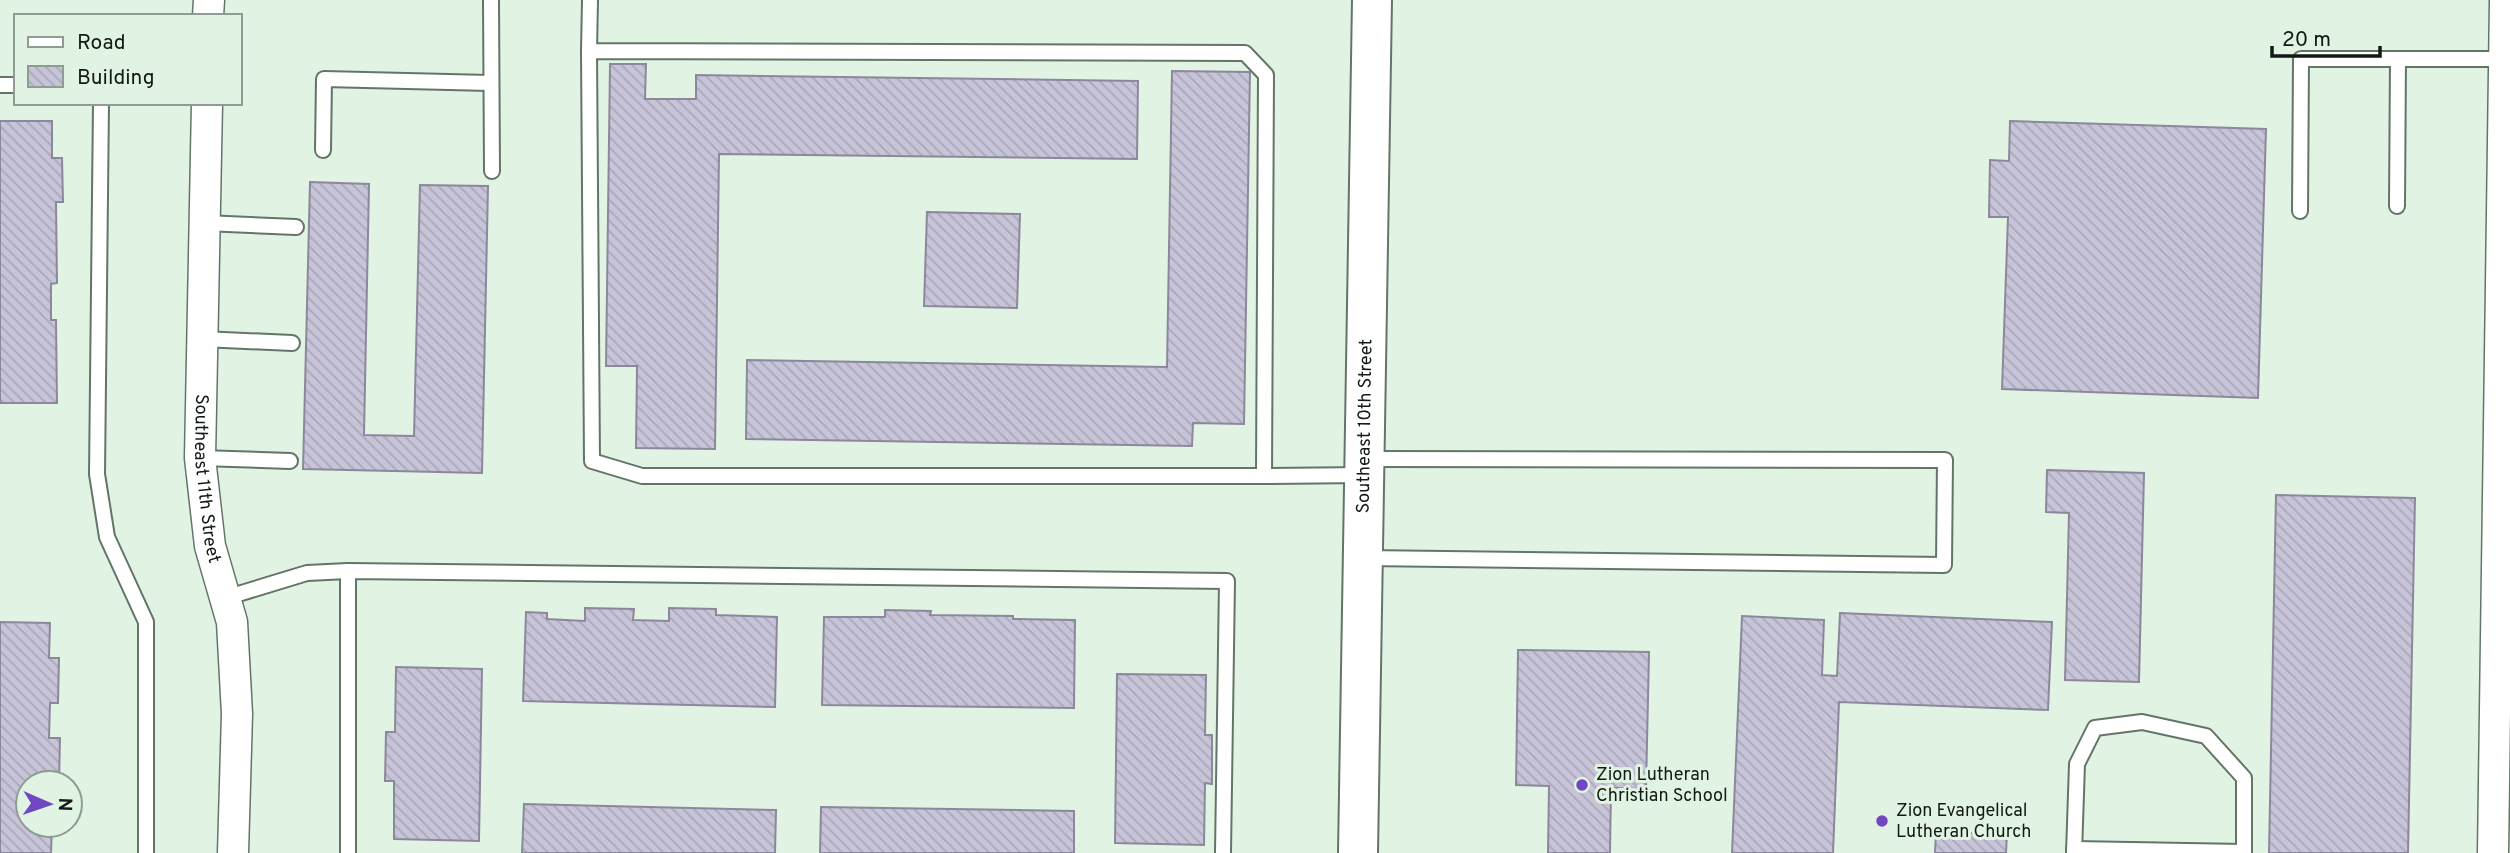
<svg xmlns="http://www.w3.org/2000/svg" width="2510" height="853" viewBox="0 0 2510 853" font-family="Overpass,sans-serif">
<style>
.building{fill:url(#building-back-hatch);stroke:#8c889b;stroke-width:2}
.lines{fill:none;stroke-linecap:round;stroke-linejoin:round}
.lane-casing{stroke:#647568;stroke-width:18}
.street-casing{stroke:#647568;stroke-width:33}
.primary-casing{stroke:#647568;stroke-width:42}
.lane{stroke:#fff;stroke-width:14}
.street{stroke:#fff;stroke-width:30}
.primary{stroke:#fff;stroke-width:38}
.poi-dot{fill:#7148c1;stroke:#e1f4e4;stroke-width:2.5}
.labels{text-anchor:middle;dominant-baseline:central;stroke-width:6;stroke-linejoin:round;paint-order:stroke}
.street-label{font-size:18px;fill:#131914;stroke:#e1f4e4}
.poi-label{font-size:18px;fill:#131914;stroke:#e1f4e4;text-anchor:start}
</style>
<defs>
<pattern id="building-back-hatch" width="6" height="6" patternUnits="userSpaceOnUse" patternTransform="scale(1.75)"><rect width="6" height="6" fill="#c7c3d8"/><path d="M-1 5l2 2M0 0l6 6M5-1l2 2" fill="none" stroke="#aaa7b8"/></pattern>
</defs>
<rect width="100%" height="100%" fill="#e1f4e4"/>
<g class="building">
<path d="M610 64H646L645 99H696V75L1138 81 1137 159 719 154 715 449 636 448 637 366H606Z"/>
<path d="M1172 71 1250 72 1244 424 1193 423 1192 446 746 439 747 360 1167 367Z"/>
<path d="M0 121H52V158H62L63 202H56L57 283 51 284V320H56L57 403H0Z"/>
<path d="M2010 121 2266 129 2258 398 2002 389 2008 217H1989L1990 160 2009 161Z"/>
<path d="M310 182 369 184 364 435 414 436 420 185 488 186 482 473 303 469Z"/>
<path d="M927 212 1020 214 1017 308 924 306Z"/>
<path d="M2047 470 2144 473 2139 682 2065 680 2069 513 2046 512Z"/>
<path d="M2276 495 2415 498 2408 853H2269Z"/>
<path d="M585 608 634 609 633 620 669 621V608L716 609V615L777 617 775 707 523 701 526 612 547 613V619L585 621Z"/>
<path d="M885 610 931 611 930 615 1013 616V619L1075 620 1074 708 822 705 824 617H885Z"/>
<path d="M1840 613 2052 622 2048 710 1839 702 1833 853H1732L1742 616 1824 620 1822 675 1837 676Z"/>
<path d="M0 622 50 623 49 658H59L58 703H50L49 738H60L59 783H28V825H52L51 853H0Z"/>
<path d="M1518 650 1649 652 1646 789 1611 788 1610 853H1548L1549 786 1516 785Z"/>
<path d="M396 667 482 669 479 841 394 839V781H385L386 732H395Z"/>
<path d="M1117 674 1206 675 1205 735H1212V784L1205 783 1204 845 1115 843Z"/>
<path d="M524 804 776 810 775 853H522Z"/>
<path d="M821 807 1074 811V853H820Z"/>
<path d="M1936 832 2007 834 2006 853H1935Z"/>
</g>
<g class="lines">
<g class="lane-casing">
<g id="lane">
<path d="M491 0 492 171"/>
<path d="M589 51 1245 53 1266 75 1264 476H642L592 461 589 51 590 0"/>
<path d="M0 85H16"/>
<path d="M101 103 97 474 107 537 146 622V853"/>
<path d="M323 150 324 79 490 83"/>
<path d="M2397 206 2398 59"/>
<path d="M2300 211 2301 59H2504"/>
<path d="M204 223 296 227"/>
<path d="M202 339 292 343"/>
<path d="M200 458 290 461"/>
<path d="M1264 476 1364 475"/>
<path d="M1364 558 1944 565 1945 460 1365 459"/>
<path d="M225 598 307 573 348 571"/>
<path d="M2074 849 2244 852"/>
<path d="M348 853V571L1227 581 1223 853"/>
<path d="M2074 853 2077 764 2095 728 2142 722 2206 736 2244 778V853"/>
</g>
</g>
<g class="street-casing">
<g id="street">
<path d="M208 16 209 0"/>
<path id="s1" d="M207 103 200 458 210 546 232 622 237 714 233 853"/>
<path d="M2493 853 2505 0"/>
</g>
</g>
<g class="primary-casing">
<g id="primary">
<path id="s2" d="M1358 853 1372 0"/>
</g>
</g>
<use href="#lane" class="lane"/>
<use href="#street" class="street"/>
<use href="#primary" class="primary"/>
</g>
<g class="poi-dot">
<circle cx="1582" cy="785" r="7"/>
<circle cx="1882" cy="821" r="7"/>
</g>
<g class="labels">
<g class="street-label">
<text stroke="none"><textPath href="#s2" startOffset="427">Southeast 10th Street</textPath></text>
<text stroke="none"><textPath href="#s1" startOffset="376">Southeast 11th Street</textPath></text>
</g>
<g class="poi-label">
<text x="1596" y="775">Zion Lutheran<tspan x="1596" dy="21">Christian School</tspan></text>
<text x="1896" y="811">Zion Evangelical<tspan x="1896" dy="21">Lutheran Church</tspan></text>
</g>
</g>
<rect x="14" y="14" width="228" height="91" fill="#e1f4e4" stroke="#8f9c91" stroke-width="2"/>
<rect x="28" y="37" width="35" height="10" fill="#ffffff" stroke="#8f9c91" stroke-width="2"/>
<text x="77" y="49" font-size="21" fill="#131914">Road</text>
<rect x="28" y="66" width="35" height="21" fill="url(#building-back-hatch)" stroke="#8f9c91" stroke-width="2"/>
<text x="77" y="84" font-size="21" fill="#131914">Building</text>
<g transform="translate(49 804) rotate(92)"><circle r="33" fill="#e1f4e4" stroke="#8f9c91" stroke-width="2"/>
<path d="M0-5L12 26L0 18L-12 26Z" fill="#7148c1"/>
<text y="-10" font-size="19" font-weight="bold" text-anchor="middle" fill="#131914">N</text>
</g>
<path d="M2272 46v10h108v-10" fill="none" stroke="#131914" stroke-width="3.5"/>
<text x="2282" y="46" font-size="21" fill="#131914" stroke="#e1f4e4" stroke-width="5" paint-order="stroke">20 m</text>
</svg>
